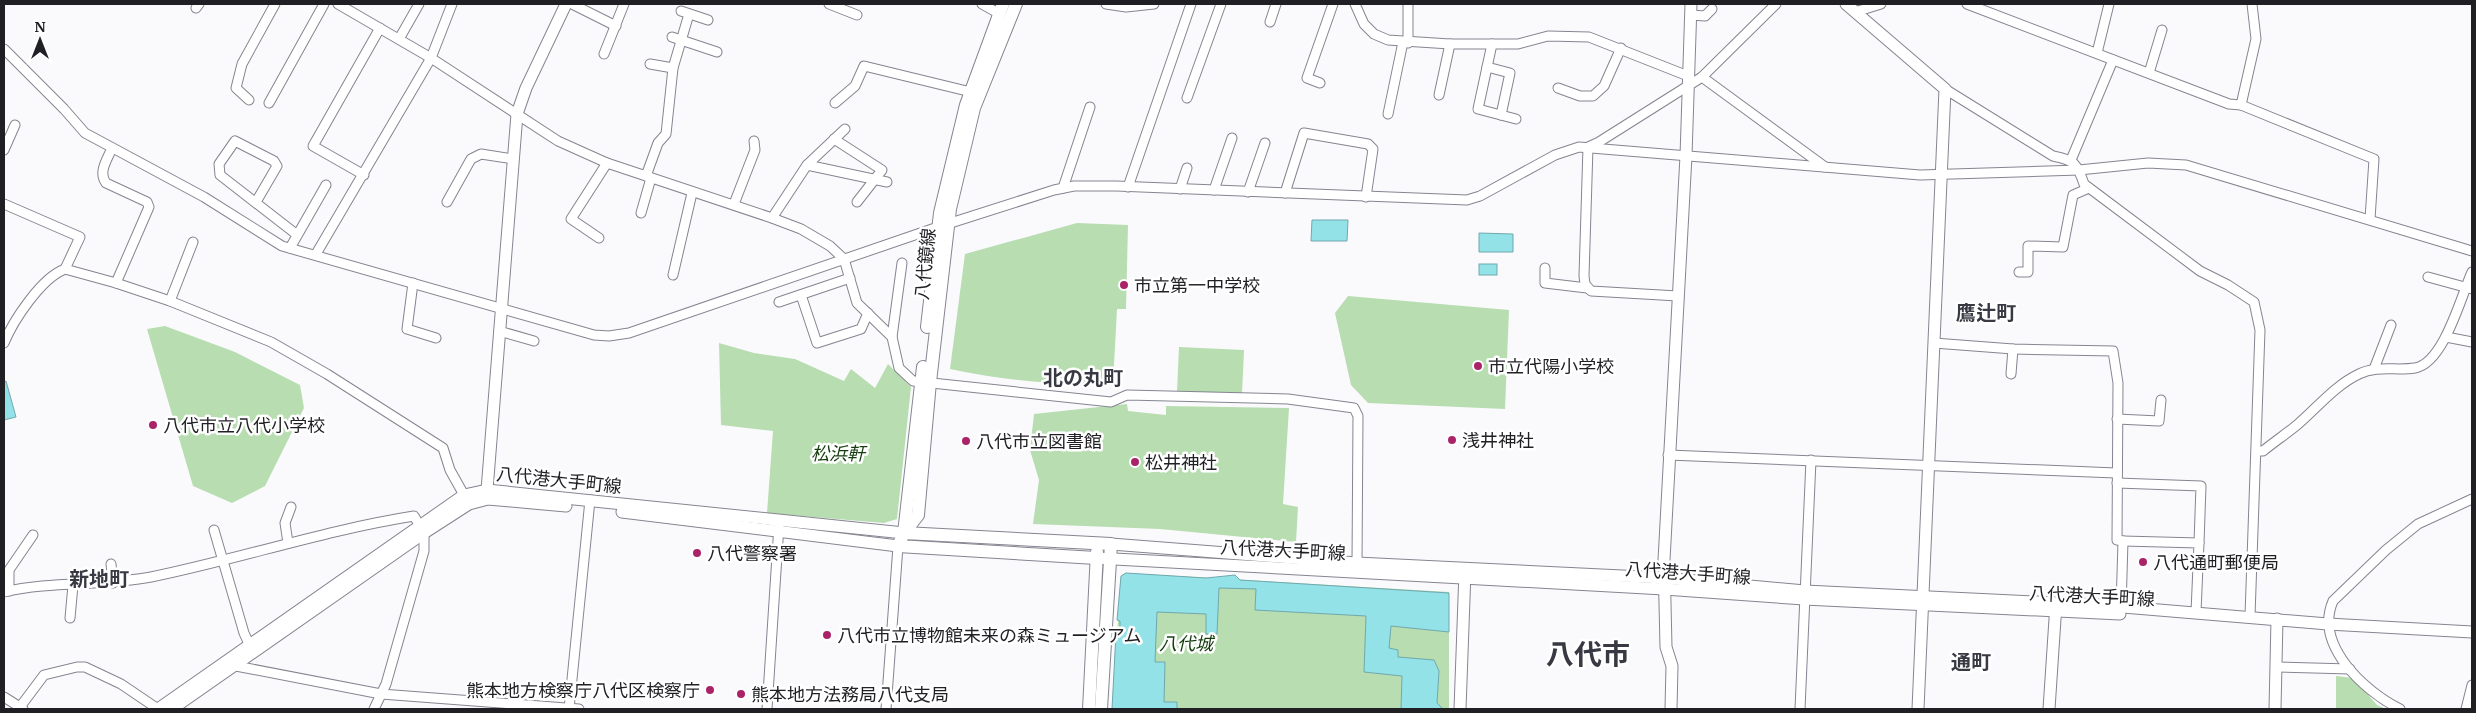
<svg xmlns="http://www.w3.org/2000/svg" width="2476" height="713" viewBox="0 0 2476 713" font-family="Merriweather,'Noto Sans JP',serif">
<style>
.green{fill:#b7ddb0}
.water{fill:#92e2e8;stroke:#70a8ad}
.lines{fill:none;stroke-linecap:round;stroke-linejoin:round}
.street-casing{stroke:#848590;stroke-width:11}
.secondary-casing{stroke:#848590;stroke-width:13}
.primary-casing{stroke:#848590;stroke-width:14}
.street{stroke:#fff;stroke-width:9}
.secondary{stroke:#fff;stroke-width:11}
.primary{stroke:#fff;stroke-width:12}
.poi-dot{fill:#aa2268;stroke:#fff;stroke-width:2}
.labels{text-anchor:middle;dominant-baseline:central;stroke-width:5;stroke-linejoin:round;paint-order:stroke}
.street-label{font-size:18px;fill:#1f1f24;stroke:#fff}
.poi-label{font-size:18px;fill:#1f1f24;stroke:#fff;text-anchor:start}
.park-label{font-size:18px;font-style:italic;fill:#143c0d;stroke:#fff}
.quarter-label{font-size:20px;font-weight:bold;fill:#383943;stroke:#fff}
.town-label{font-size:28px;font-weight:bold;fill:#383943;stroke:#fff}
</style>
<rect width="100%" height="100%" fill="#fafafd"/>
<g class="green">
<path d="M1077 223 1128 225 1126 309H1117L1113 384C1055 385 1007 381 950 369L965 254Z"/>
<path d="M1348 296 1509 310 1505 409 1368 403 1351 385 1335 313Z"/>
<path d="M165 326 235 352 300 385 304 408 265 486 232 503 193 486 147 329Z"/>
<path d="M719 343 754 353 795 359 844 381 851 369 875 388 888 364 911 387 897 519 884 523 767 513 773 431 721 425Z"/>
<path d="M1179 347 1244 350 1242 394 1177 392Z"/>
<path d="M1127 404 1128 411 1166 415V406L1289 408 1283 504 1298 507 1296 542 1160 529 1033 524 1039 480 1030 450 1034 414Z"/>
<path d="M1126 573 1449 592V709H1112L1121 577Z"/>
<path d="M2336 676 2353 678 2377 705 2386 709H2336Z"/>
</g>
<g class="water">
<path d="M1312 220H1348L1347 241H1311Z"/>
<path d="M1479 233 1513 234V252H1479Z"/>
<rect x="1479" y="264" width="18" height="11"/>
<path d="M6 381 16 417 4 420V382Z"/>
<path d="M1126 573 1206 578 1235 575 1240 580 1449 593V632L1391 626 1389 648 1398 650V657L1434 660 1439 671 1437 703 1443 709H1401L1402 676 1364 672 1366 616 1255 610 1256 589 1219 588 1217 634H1206V614L1157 612 1155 662H1165L1164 702H1177V709H1112L1116 633 1120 632V621L1117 620 1121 576Z"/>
</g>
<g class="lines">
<g class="street-casing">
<g id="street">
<path d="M338 4 431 58 558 141 607 163 772 218 801 229 830 246 844 259 857 303 892 337 899 368 913 381 1111 402 1127 395 1288 399 1354 408 1358 416 1357 563"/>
<path d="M572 4 616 26"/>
<path d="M829 4 857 15"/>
<path d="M982 4 998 13"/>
<path d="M1106 4 1126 7 1154 4"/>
<path d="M1355 4 1364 24 1374 34 1388 40 1450 44H1518L1548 36 1589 37 1688 76"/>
<path d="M1967 4 2229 104 2241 105 2374 159 2370 219"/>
<path d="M196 8 199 4"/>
<path d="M681 11 708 20"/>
<path d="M1855 12 1881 4"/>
<path d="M1691 15 1705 16 1712 9"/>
<path d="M1270 22 1276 4"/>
<path d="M672 37 717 52"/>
<path d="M399 39 419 4"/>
<path d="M1408 43V4"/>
<path d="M1492 44 1478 109 1516 119"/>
<path d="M4 49 64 109 85 133 204 197 282 246 594 335 609 336 629 333 938 227 1054 190 1074 186H1116L1467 200 1480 196 1555 155 1579 147 1920 175 2079 170 2148 163 2186 165 2472 251"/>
<path d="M2097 53 2109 4"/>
<path d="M604 54 624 4"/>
<path d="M650 64 673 68"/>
<path d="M1487 67 1510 73 1501 115"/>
<path d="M2149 73 2162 30"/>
<path d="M1702 77 1825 167"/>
<path d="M1320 83 1307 78 1333 4"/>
<path d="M1558 88 1580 96H1593L1604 86 1621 48"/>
<path d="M1945 89 2053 156C2074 160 2077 163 2084 184L2200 271 2228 285 2254 302 2260 330 2250 616"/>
<path d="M1439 95 1450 44"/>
<path d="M1187 98 1221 4"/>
<path d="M249 100 236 88 242 64 275 4"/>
<path d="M269 103 324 4"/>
<path d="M835 103 855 86 864 66 971 92"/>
<path d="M2241 105 2256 39 2252 4"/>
<path d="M1388 114 1403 42"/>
<path d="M834 139 882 170 857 202"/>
<path d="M112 148C107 160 98 172 106 183L147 202 149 207 116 283"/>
<path d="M4 150 15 125"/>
<path d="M2071 160 2113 60"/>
<path d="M807 165 887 182"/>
<path d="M364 175 313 146 380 28"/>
<path d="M646 176 658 143 666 134 673 68 689 14"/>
<path d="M1128 187 1191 4"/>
<path d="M1063 188 1090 107"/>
<path d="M1180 189 1187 168"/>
<path d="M1214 190 1232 138"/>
<path d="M1248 192 1265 143"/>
<path d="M1285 193 1304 133 1368 144 1373 149 1366 197"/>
<path d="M256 202 277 166 274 161 235 141 219 164 220 175 296 234"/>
<path d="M447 202 471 159 481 154 513 159"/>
<path d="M4 204 80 237 65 269"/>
<path d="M734 204 755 150 754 141"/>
<path d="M641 213 651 178"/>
<path d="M772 218 807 165 845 129"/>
<path d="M599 238 571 219 607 163"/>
<path d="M290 248 326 185"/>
<path d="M316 254 431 58 452 4"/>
<path d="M1545 268V283L1587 288"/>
<path d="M2019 272H2028V246L2063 247 2073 195 2089 188"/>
<path d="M673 275 692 193"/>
<path d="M2428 277 2472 289"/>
<path d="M413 283 407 329 436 338"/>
<path d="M801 295 817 343 861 329 868 313"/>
<path d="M1678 296 1591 291 1585 284 1584 276 1588 147 1599 142 1702 77 1776 4"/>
<path d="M170 301 193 242"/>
<path d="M779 302 850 278"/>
<path d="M499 331 534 341"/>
<path d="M892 337 902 263"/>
<path d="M2446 337 2472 342"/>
<path d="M4 343C13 321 41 278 65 269L116 283 170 301 271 342 327 374 443 448 450 470 464 495"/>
<path d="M1934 343 2013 349 2113 351 2118 383 2117 540 2123 541 2121 608"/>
<path d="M2374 369 2391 325"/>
<path d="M2011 374 2013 349"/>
<path d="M2117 419 2159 421 2161 400"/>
<path d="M2257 451H2263C2274 442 2286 434 2297 425 2317 408 2334 386 2359 374 2377 365 2396 371 2415 368 2444 363 2461 296 2472 272"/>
<path d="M1668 455 2116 473"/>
<path d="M2117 483 2201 486 2199 543"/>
<path d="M214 530 244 633 250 646"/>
<path d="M2123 541 2199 543 2196 612"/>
<path d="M288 543 285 523 291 507"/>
<path d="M111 564 113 583"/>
<path d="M9 591V570L33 535"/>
<path d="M4 592C50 581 103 586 151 577 239 559 325 530 414 516L424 533V551L386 684 374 709"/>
<path d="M70 618 73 585"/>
<path d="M232 662 236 666 381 694 579 709"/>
<path d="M2276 667 2350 669"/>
<path d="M4 697 23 709"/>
<path d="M20 707 44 675 77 667H85L121 684 158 709"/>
<path d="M569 709 590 500"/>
<path d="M767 709 779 525"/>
<path d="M886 709 898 546"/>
<path d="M1800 709 1811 460"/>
<path d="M2400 709C2364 691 2314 645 2333 601L2386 550 2418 524 2472 499"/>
<path d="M2466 709 2472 685"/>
</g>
</g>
<g class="secondary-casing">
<g id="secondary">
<path d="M1846 4 1945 89 1918 709"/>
<path d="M487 490 517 114 526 88 566 4"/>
<path d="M622 512 898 546"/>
<path d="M1111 544 1357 563 1664 578 1805 591 2099 605 2328 624 2472 632"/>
<path d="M1096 558 1664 589 1804 599 2120 614"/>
<path d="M158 709 464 495 487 490 904 533"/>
<path d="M172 709 424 533 469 504 488 499 566 506"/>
<path d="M1460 709 1465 571"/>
<path d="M1671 709 1672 666 1666 647 1664 560 1686 156 1691 4"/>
<path d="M2049 709 2056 604"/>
<path d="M2275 709 2277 619"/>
</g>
</g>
<g class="primary-casing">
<g id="primary">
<path d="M1016 4 974 108 950 209 930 382 918 515 904 533 898 546 1096 558"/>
<path d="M927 327 940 213 966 105 1003 4"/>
<path d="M904 533 923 367"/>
<path d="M904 533 1111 544 1101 709"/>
<path d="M1089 709 1097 552"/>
</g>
</g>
<use href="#street" class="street"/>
<use href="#secondary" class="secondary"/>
<use href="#primary" class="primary"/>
</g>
<g class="poi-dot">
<circle cx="1124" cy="285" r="5"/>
<circle cx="1478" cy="366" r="5"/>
<circle cx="153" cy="425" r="5"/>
<circle cx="1452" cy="440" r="5"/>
<circle cx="966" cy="441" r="5"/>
<circle cx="1135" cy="462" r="5"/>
<circle cx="697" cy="553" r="5"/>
<circle cx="2143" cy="562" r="5"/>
<circle cx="827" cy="635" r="5"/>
<circle cx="710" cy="690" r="5"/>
<circle cx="741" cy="694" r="5"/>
</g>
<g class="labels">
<g class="street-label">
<text transform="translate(925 264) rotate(-84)">八代鏡線</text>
<text transform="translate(559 480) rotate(6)">八代港大手町線</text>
<text transform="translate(1283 550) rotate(3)">八代港大手町線</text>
<text transform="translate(1688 573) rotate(4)">八代港大手町線</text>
<text transform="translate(2092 596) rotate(3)">八代港大手町線</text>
</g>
<g class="poi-label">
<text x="1134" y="285">市立第一中学校</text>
<text x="1488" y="366">市立代陽小学校</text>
<text x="163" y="425">八代市立八代小学校</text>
<text x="1462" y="440">浅井神社</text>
<text x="976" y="441">八代市立図書館</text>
<text x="1145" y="462">松井神社</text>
<text x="707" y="553">八代警察署</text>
<text x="2153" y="562">八代通町郵便局</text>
<text x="837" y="635">八代市立博物館未来の森ミュージアム</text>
<text x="700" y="690" text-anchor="end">熊本地方検察庁八代区検察庁</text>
<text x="751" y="694">熊本地方法務局八代支局</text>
</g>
<g class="park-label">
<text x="838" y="453">松浜軒</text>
<text x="1186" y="643">八代城</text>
</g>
<g class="quarter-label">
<text x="1986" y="312">鷹辻町</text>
<text x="1083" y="377">北の丸町</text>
<text x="99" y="578">新地町</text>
<text x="1971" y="661">通町</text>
</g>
<g class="town-label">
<text x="1588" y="654">八代市</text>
</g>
</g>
<rect width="2476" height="713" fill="none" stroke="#1f1f24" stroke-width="10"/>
<g transform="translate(40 40)" stroke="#ffffff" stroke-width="4" paint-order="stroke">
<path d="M0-4L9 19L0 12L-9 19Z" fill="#1f1f24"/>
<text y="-8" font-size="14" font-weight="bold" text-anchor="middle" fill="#1f1f24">N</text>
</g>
</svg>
